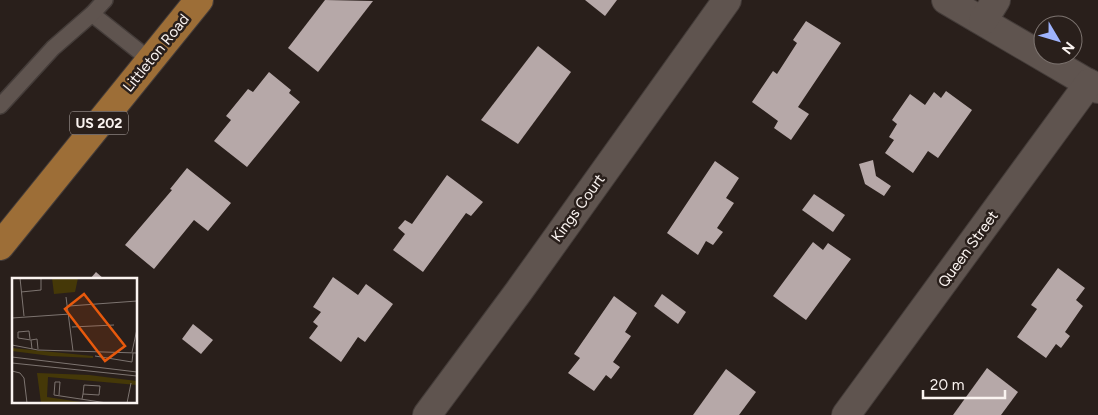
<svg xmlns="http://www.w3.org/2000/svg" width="1098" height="415" viewBox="0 0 1098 415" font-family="Figtree,sans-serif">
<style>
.building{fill:#b6a8a8}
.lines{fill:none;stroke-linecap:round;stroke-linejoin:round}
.service-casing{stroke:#443c39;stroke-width:18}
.minor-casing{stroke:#443c39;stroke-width:30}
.primary-casing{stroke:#443c39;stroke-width:30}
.service{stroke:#5f544f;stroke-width:15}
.minor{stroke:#5f544f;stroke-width:28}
.primary{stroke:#9d6e37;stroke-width:28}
.labels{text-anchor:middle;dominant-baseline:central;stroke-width:5;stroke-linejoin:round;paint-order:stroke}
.shield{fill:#291f1b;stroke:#bbb3b0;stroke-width:1}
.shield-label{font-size:14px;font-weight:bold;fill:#faf3f0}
.street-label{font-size:15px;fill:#faf3f0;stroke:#291f1b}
.inset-road{fill:none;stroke:#7d7470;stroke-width:1}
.view{fill:#e8590c;fill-opacity:0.15;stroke:#e8590c;stroke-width:2.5}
.inset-edge{fill:none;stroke:#faf3f0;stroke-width:2.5}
</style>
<rect width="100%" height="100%" fill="#291f1b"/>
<g class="building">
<path d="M325 0 373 1 318 72 288 48Z"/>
<path d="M585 0H617L605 16Z"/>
<path d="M806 21 841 43 798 107 809 114 791 140 774 128 778 121 752 102 773 71 777 74 797 43 793 40Z"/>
<path d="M538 46 571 72 518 144 481 120Z"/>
<path d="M269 72 291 90 289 93 300 102 247 167 214 141 231 120 226 116 248 89 253 92Z"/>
<path d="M946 91 972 110 938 158 928 151 913 173 885 153 894 140 889 137 897 124 892 120 910 94 925 105 934 92 941 98Z"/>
<path d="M873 160 876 176 891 186 884 196 865 184 859 164Z"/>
<path d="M715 161 739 178 726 198 734 203 717 228 723 232 713 245 706 241 698 255 667 233Z"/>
<path d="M187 168 231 203 208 231 194 220 154 269 125 245 172 190 170 189Z"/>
<path d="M447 175 483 202 471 216 466 213 423 272 393 250 405 234 398 228 405 220 412 224Z"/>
<path d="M814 194 845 215 833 232 802 210Z"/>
<path d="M813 242 823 250 828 243 851 259 806 320 773 296Z"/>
<path d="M1058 268 1085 288 1076 300 1083 306 1065 332 1070 336 1061 348 1056 344 1046 358 1017 337 1037 309 1031 305Z"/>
<path d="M96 272 104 279H90Z"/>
<path d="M333 277 358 295 366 284 393 304 365 342 358 337 341 362 309 338 318 326 313 322 321 312 313 307Z"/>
<path d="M662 294 686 312 678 324 654 306Z"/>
<path d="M614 296 637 313 625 332 631 336 613 362 620 367 611 379 606 375 594 391 568 373 580 358 574 354Z"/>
<path d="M193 324 213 340 201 354 182 339Z"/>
<path d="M987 368 1018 392 1001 415H953Z"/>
<path d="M726 369 756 392 739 415H693Z"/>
</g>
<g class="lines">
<g class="service-casing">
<g id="service">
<path d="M92 14 150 60"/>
<path d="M0 106 53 48 92 14 105 0"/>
</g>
</g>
<g class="minor-casing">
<g id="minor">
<path d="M946 0 1098 89"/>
<path d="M983 21 996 0"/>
<path d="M427 415 519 291 727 0"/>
<path d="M846 415 1089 83"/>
</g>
</g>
<g class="primary-casing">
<path id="primary" d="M0 246 199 0"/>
</g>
<use href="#service" class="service"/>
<use href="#minor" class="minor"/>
<use href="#primary" class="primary"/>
</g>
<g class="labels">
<rect class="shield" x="70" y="111.5" width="58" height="23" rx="4"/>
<g class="shield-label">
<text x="99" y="123">US 202</text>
</g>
<g class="street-label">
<text transform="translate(156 53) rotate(-51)">Littleton Road</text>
<text transform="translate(578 208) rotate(-54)">Kings Court</text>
<text transform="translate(968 249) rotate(-54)">Queen Street</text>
</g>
</g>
<g transform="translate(12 278)">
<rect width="125" height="125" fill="#291f1b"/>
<path d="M40 0H66L63 14 42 16ZM0 70 81 78V80L39 78 0 73ZM25 95 77 97 125 103V107L36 99 35 119 75 125H29Z" fill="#453808"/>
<path class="inset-road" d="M8 0 12 38M9 14 29 12V0M54 19 61 73M57 28 125 23M0 40 58 36M60 49 102 47M18 61 17 53 6 54V60L19 62M0 67 26 72 125 75M20 71 19 62 25 61 26 71M120 74 125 51M83 78 120 84 121 75M0 79 125 94M0 85 125 98M0 93 8 95 12 100 15 125M47 117 48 104H43L42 117 95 125M70 121 71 116 87 117 88 108 72 107 71 116M115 125 119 105"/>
<path class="view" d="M72 16 113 68 93 83 53 31Z"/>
<rect width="125" height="125" class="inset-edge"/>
</g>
<g transform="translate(1058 40) rotate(128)"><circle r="24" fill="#291f1b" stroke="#7d7470"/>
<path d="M0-4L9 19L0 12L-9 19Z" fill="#9eb3fd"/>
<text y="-8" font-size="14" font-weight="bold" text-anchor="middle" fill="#faf3f0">N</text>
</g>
<path d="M923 390v8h82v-8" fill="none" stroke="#faf3f0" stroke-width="2.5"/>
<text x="930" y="390" font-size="15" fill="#faf3f0" stroke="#291f1b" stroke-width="4" paint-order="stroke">20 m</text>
</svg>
